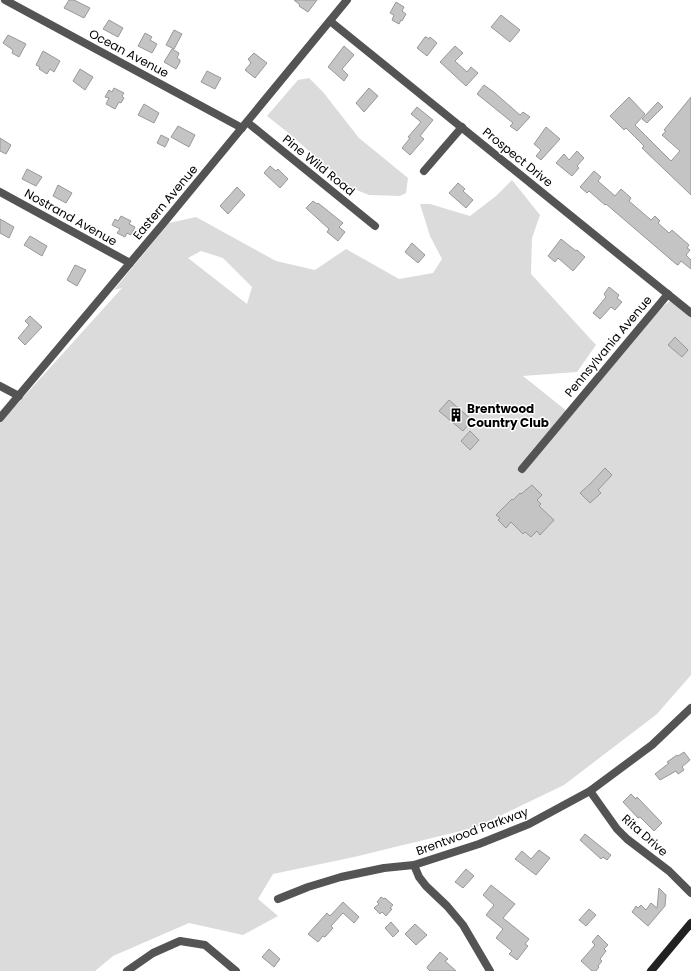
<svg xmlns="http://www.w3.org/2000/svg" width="691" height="971" viewBox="0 0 691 971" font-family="Poppins,sans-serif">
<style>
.green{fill:#dbdbdb;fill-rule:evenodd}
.building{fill:#c4c4c4;stroke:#989898}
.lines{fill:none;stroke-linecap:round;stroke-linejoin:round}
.street{stroke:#545454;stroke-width:8}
.secondary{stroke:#212121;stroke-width:8}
.labels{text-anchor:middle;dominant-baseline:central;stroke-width:3;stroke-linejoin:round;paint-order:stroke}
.street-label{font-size:12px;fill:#000;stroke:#fff}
.poi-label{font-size:12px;font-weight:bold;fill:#000;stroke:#fff;text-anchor:start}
</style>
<rect width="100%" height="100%" fill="#fff"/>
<g class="green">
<path d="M309 78 323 92 359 138 408 178 406 193 400 196 369 195 349 187 291 135 267 116 298 80Z"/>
<path d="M512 180 540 215 532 238 531 274 596 345 577 372 523 376 568 412 637 330 673 298 691 314V675L657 714 564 785 477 827 354 857 273 874 258 899 278 916 243 935 189 923 113 956 95 971H0V423L122 288 114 290 169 223 196 217 276 261 315 270 346 249 399 279 433 273 442 259 430 236 420 204H430L470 216 496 196ZM201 251 223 258 252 287 247 304 188 258Z"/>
</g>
<g class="building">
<path d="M69 0H74L90 8 84 18 64 8Z"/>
<path d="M294 0H317L308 12 299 6 300 5Z"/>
<path d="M396 2 404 7 402 11 406 14 402 21 401 20 399 24 392 20 394 15 390 13Z"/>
<path d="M501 15 520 30 510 42 491 27Z"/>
<path d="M109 20 123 28 118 37 103 29Z"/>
<path d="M174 30 182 34 174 49 166 45Z"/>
<path d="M145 33 152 37 150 40 157 44 152 53 138 46Z"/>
<path d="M8 35 26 44 19 57 12 53 13 50 3 43Z"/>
<path d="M425 37H426L429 39 430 37 437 43 427 56 417 48Z"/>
<path d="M344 46 354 55 342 69 348 75 344 81 328 67Z"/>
<path d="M455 46 463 53 455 61 467 72 471 67 478 73 466 86 440 62Z"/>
<path d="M172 49 179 53 177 58 180 60V62L176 69 164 62Z"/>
<path d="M43 51 60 61 54 72 50 69 47 74 39 69 40 67 36 65Z"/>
<path d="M254 53 267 63 255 78 245 70 251 63 248 59Z"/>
<path d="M80 69 93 77 85 90 73 81Z"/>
<path d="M207 71 221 78 215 89 201 82Z"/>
<path d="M484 85 495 93 520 115 523 112 530 117 517 131 510 126 513 123 477 94Z"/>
<path d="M114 88 124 93 122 96 124 98 121 103 119 102 115 109 106 104 109 98 105 97 109 90 112 92Z"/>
<path d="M369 88 378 96 364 112 356 103Z"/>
<path d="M629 97 645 114 635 125 671 161 680 151 662 135 666 131 664 130 691 97V195L642 148 644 146 626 128 624 130 610 116Z"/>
<path d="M658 102 663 107 647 123 642 119Z"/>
<path d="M144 104 159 113 154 123 138 115Z"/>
<path d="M417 107 433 120 420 136 424 139 410 155 402 148 410 138 408 137 421 122 411 114Z"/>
<path d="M178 126 195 135 189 147 171 137Z"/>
<path d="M546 127 560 139 541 160 536 156 541 150 534 144Z"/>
<path d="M161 135 169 139 165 147 157 143Z"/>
<path d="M0 138 11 145 6 154 0 151Z"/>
<path d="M577 151 584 158 577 166 579 168 572 176 556 163 564 154 569 160Z"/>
<path d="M270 166 276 171 278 169 288 179 280 188 264 173Z"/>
<path d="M27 169 42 177 36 186 22 179Z"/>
<path d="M594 171 601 177 598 181 615 196 621 189 631 198 629 201 651 220 655 216 660 221 658 223 669 233 672 230 689 245 687 248 690 250 686 255 691 260V269L681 261 678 265 676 264 606 204 605 205 589 191 587 193 580 187Z"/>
<path d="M458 183 465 189 463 191 473 200 466 208 449 193Z"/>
<path d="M58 185 72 193 66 203 53 196Z"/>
<path d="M237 187 245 195 228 214 220 206Z"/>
<path d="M313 201 317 204 318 203 343 223 339 227 345 232 338 241 327 232 329 229 306 208Z"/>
<path d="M121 216 131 221 129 224 135 227 131 235 127 233 125 237 117 233 120 229 112 225 115 219 118 221Z"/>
<path d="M0 219 14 227 9 238 0 233Z"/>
<path d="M30 236 47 246 42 256 24 245Z"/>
<path d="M561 239 576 251 577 250 585 257 573 271 558 258 555 262 548 256Z"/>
<path d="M412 243 425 255 418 263 405 252Z"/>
<path d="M75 265 86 270 77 286 67 280Z"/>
<path d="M609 287 619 295 617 298 622 302 615 310 611 307 600 319 593 313 606 297 604 294Z"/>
<path d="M30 316 42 327 25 345 18 338 29 325 25 321Z"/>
<path d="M675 337 688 350 682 357 668 345Z"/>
<path d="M449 400 472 420 463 431 439 411Z"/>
<path d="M470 431 479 440 470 450 461 441Z"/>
<path d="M605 468 612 475 598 490 601 493 590 503 580 493 591 483Z"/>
<path d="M532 485 542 495 537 500 541 504 539 506 554 520 540 535 537 531 531 537 525 532 523 534 511 522 506 528 498 520 500 518 496 515 512 499 513 500 520 493 521 494Z"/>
<path d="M684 752 690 760 682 767 684 770 678 774 676 771 660 780 655 774 669 763 667 762 677 755 678 756Z"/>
<path d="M631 794 636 799 637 797 662 823 654 831 640 817 638 818 623 802Z"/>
<path d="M585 834 611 855 607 860 603 857 601 859 580 840Z"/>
<path d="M539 850 550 858 536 875 515 859 522 851 531 859Z"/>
<path d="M466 869 474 876 463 888 455 882Z"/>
<path d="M491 885 515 904 503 918 529 939 525 944 528 946 517 960 509 954 512 951 496 938 503 929 486 915 494 905 483 895Z"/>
<path d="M659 888 666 895 665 906 648 926 632 912 636 906 638 908 641 905 646 910 651 903 657 908Z"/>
<path d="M381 897 384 899 385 898 393 905 390 908 392 909 386 916 382 912 380 914 374 908 379 904 377 902Z"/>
<path d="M343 902 359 917 354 923 343 913 331 926 333 928 325 937 323 936 318 942 308 934 327 913 330 916Z"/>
<path d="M589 909 596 915 586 926 579 920Z"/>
<path d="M391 922 399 931 393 937 385 928Z"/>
<path d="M415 924 427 935 416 945 405 934Z"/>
<path d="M598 935 608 945 604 949 606 951 600 959 602 961 598 966 599 967 596 971H592L581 961 595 945 592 942Z"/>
<path d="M269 949 280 959 274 967 262 957Z"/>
<path d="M440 952 448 959 445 961 456 971H430L427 968 428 966Z"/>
</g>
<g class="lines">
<g class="street">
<path d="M5 0 242 128"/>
<path d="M330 21 691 313"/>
<path d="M247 122 375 226"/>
<path d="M424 171 462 127"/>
<path d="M0 192 130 263"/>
<path d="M0 386 19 396"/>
<path d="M0 418 162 225 347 0"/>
<path d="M522 469 668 294"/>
<path d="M590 791 617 829 627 839 669 871 691 893"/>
<path d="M414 865 419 877 426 886 447 906 463 925 490 971"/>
<path d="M278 899 308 887 341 877 384 868 414 865 479 844 529 824 590 791 652 745 691 708"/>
<path d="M127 971 153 953 180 941 205 945 236 971"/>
</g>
<path class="secondary" d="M651 971 691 923"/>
</g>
<defs>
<g id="building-bare" transform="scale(1.08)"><path d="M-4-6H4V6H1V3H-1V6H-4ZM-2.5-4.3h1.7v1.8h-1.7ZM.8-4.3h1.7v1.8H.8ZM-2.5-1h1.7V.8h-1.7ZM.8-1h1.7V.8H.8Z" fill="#000" stroke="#fff" stroke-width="2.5" paint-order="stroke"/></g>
</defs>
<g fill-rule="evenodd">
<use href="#building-bare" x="456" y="415"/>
</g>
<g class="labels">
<g class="street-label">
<text transform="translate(129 53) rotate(28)">Ocean Avenue</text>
<text transform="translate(518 157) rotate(39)">Prospect Drive</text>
<text transform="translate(319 165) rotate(39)">Pine Wild Road</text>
<text transform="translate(165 202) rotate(-50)">Eastern Avenue</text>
<text transform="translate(71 217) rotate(29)">Nostrand Avenue</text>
<text transform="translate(608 346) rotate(-50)">Pennsylvania Avenue</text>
<text transform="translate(472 831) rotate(-20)">Brentwood Parkway</text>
<text transform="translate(645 835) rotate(41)">Rita Drive</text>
</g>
<g class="poi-label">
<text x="467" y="408">Brentwood<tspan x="467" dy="14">Country Club</tspan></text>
</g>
</g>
</svg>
